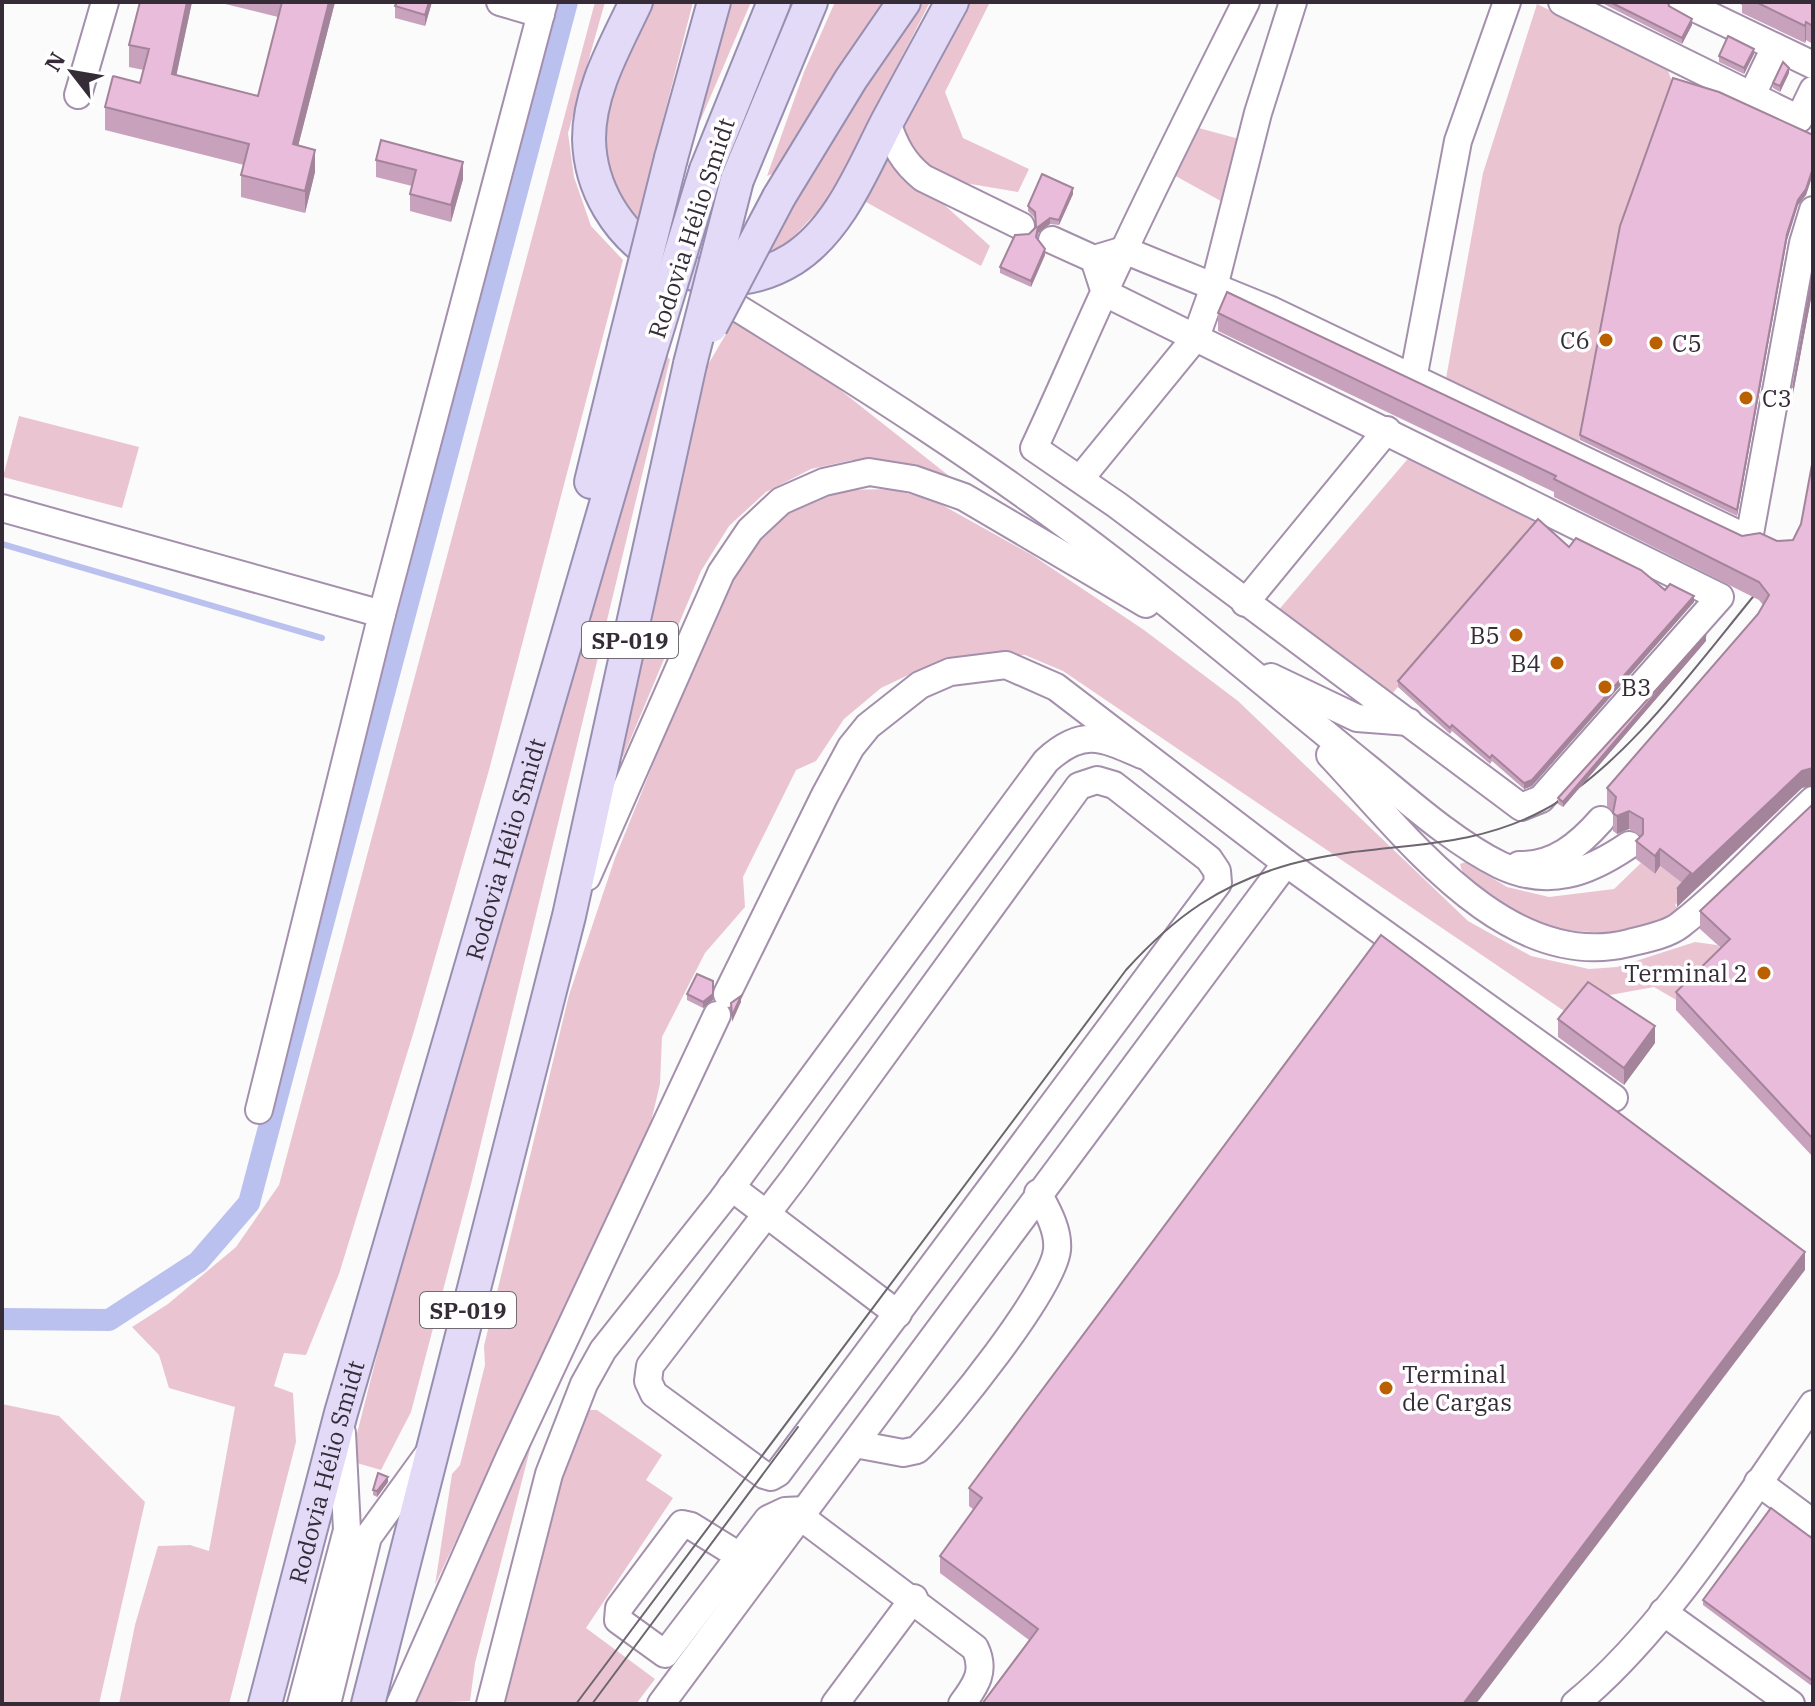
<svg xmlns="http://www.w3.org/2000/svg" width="1815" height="1706" viewBox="0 0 1815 1706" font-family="'IBM Plex Serif',serif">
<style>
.green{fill:#eac5d1}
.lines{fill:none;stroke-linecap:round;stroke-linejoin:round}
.stream{stroke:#bac1ef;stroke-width:6}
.canal{stroke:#bac1ef;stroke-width:22}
.minor-casing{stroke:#a48fac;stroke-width:30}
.major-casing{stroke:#988eb0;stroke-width:36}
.minor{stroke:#fff;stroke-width:26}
.major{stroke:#e2daf6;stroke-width:32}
.tram{stroke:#6d666f;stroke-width:2}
.major-bridge-casing{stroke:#988eb0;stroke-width:36;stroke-linecap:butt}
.major-bridge{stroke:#e2daf6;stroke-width:32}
.wall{fill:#c8a2bd}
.shaded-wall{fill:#a3849a}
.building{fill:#e9bcdc;stroke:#a3849a;stroke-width:2}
.poi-dot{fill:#ba6000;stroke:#fff;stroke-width:3}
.labels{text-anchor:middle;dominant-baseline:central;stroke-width:7;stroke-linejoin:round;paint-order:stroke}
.shield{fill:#fff;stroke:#726b74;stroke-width:2}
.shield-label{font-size:22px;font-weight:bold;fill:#352c38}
.street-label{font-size:24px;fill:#352c38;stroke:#fff}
.poi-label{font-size:24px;fill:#352c38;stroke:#fff;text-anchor:end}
</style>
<rect width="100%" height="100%" fill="#fbfbfb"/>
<g class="green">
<path d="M595 2H605L568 133 574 177 591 226 623 260 489 770 414 1031 339 1274 306 1355 284 1353 274 1386 293 1393 296 1442 229 1704H119L135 1625 158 1546 190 1545 209 1551 235 1407 169 1388 159 1355 132 1327 168 1304 236 1247 279 1185Z"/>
<path d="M645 2H693L638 218 626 217 606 190 598 117Z"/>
<path d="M724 2H751L701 119 695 124Z"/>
<path d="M835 2H895L782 170 767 176 804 72Z"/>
<path d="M912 2H930L829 199 782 249 764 254 787 200Z"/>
<path d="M962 2H990L945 92 963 138 1029 169 1018 192 941 179 922 170 903 139 905 116Z"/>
<path d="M1537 4 1667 68 1673 84 1620 232 1579 443 1445 384 1483 173Z"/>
<path d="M1195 127 1243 140 1228 205 1172 174Z"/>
<path d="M889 155 990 246 981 266 866 202Z"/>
<path d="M736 317 782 344 972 494 920 468 852 460 811 469 766 492 729 526 701 571 623 757 612 755 706 368Z"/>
<path d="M661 355 670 359 472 1180 411 1412 381 1470 350 1461 436 1123Z"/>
<path d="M19 416 139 447 122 508 3 477Z"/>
<path d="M1412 454 1538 524 1391 695 1276 613Z"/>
<path d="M891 489 935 501 1032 555 1144 630 1238 701 1468 921 1531 956 1589 969 1617 967 1695 942 1717 945 1730 957 1683 1004 1654 987 1588 999 1573 1017 1063 671 1025 655 965 656 923 668 881 688 844 719 816 761 796 770 743 877 745 907 705 953 662 1037 660 1084 650 1126 435 1585 452 1474 460 1465 485 1365 484 1346 569 995 615 858 721 597 747 553 776 519 842 490Z"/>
<path d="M1466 862 1507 887 1549 897 1614 889 1641 863 1655 874 1660 866 1691 890 1675 905 1679 909C1621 947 1534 936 1483 892 1474 884 1462 877 1460 864Z"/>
<path d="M2 1404 59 1416 145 1502 99 1704H2Z"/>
<path d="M584 1410H597L662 1455 646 1480 673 1498 586 1628 655 1679 636 1704H501L576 1421Z"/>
<path d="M535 1430 475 1663 470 1701 409 1704Z"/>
</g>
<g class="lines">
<path class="stream" d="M2 544 322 638"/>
<path class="canal" d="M2 1319 109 1320 198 1262 249 1203 567 2"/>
<g class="minor-casing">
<g id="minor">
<path d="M500 2 541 14"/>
<path d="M1562 2 1799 119 1813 90"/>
<path d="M1682 2 1813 65"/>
<path d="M78 95 105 2"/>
<path d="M1752 95 1775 47"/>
<path d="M887 122C895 146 903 162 923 178L1021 226"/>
<path d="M1052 240 1094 259 1124 250 1271 310 1749 539 1803 243 1813 210"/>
<path d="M1094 259 1105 293 1720 597 1541 799 1521 807 1117 505 1034 448C1065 382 1093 314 1125 248 1164 165 1205 84 1246 2"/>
<path d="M710 291C853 379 998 470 1130 574 1211 638 1289 704 1369 769 1408 801 1455 843 1500 865 1548 888 1588 873 1629 845"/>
<path d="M1413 379 1458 141 1507 2"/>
<path d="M1080 479 1196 337 1214 287 1258 113 1293 2"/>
<path d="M2 508 382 614"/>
<path d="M1245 603 1387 430"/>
<path d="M1271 677 1357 718 1409 722"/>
<path d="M1330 755C1404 833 1506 974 1629 943 1645 939 1667 935 1680 925 1725 890 1771 839 1813 800"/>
<path d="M1097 780 1114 785 1209 859 1217 871 1218 883 778 1473 771 1477 764 1475 654 1394 648 1381 650 1366 794 1178 1079 786Z"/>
<path d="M1519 865C1554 866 1579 845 1601 820"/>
<path d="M587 877 721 573 750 530 781 501 824 482 869 472 913 479 964 497 1146 604"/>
<path d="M727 994 825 795 851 747 868 726 920 685 950 672 1006 665 1056 687 1286 863 1614 1098"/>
<path d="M259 1110 382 614 544 2"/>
<path d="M731 1187 898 1314"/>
<path d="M855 1444 903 1453 917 1450C948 1420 1053 1289 1057 1250 1059 1230 1047 1210 1038 1193"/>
<path d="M1758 1482 1813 1523"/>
<path d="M801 1517 975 1648C986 1671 976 1685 962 1704"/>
<path d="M738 1555 691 1526 682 1524 619 1608 618 1620 665 1654 768 1519 785 1511 806 1510"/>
<path d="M1663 1612 1791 1704"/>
<path d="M301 1704 347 1530 342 1433"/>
<path d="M327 1704 368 1537 429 1453"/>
<path d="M400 1704 509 1458 717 1015"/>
<path d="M490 1704 549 1474 584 1384 603 1350 722 1200 1046 761C1082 728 1101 737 1142 755"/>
<path d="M661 1704 1286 863"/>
<path d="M835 1704 914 1598"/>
<path d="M1575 1704C1666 1630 1745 1501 1813 1404"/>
</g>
</g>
<g class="major-casing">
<g id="major">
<path d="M636 2C616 45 589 90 589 139 591 239 702 316 793 259 840 229 863 168 888 120 909 81 931 41 952 2"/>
<path d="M671 158 714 2"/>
<path d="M706 170 774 2"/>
<path d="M737 180 811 2"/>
<path d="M779 197 851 79 904 2"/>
<path d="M591 482 624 346"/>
<path id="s1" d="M265 1704 341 1413 650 353"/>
<path d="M368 1704 569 916 690 364"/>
</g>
</g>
<use href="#minor" class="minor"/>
<use href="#major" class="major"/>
<g class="tram">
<path d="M576 1704 1126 970C1175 916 1220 884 1291 864 1378 840 1460 855 1544 810 1629 764 1705 653 1767 580"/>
<path d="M592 1704 798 1427"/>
</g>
<g class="major-bridge-casing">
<g id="major-bridge">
<path d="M711 326 779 197"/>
<path d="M624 346 671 158"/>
<path d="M650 353 706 170"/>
<path d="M690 364 737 180"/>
</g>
</g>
<use href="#major-bridge" class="major-bridge"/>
</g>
<g class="wall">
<path d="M140 2H192L176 75 258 96 278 17 217 2H335L298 146 315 172 305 213 241 197V175L244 165 105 130V107L140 83 144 70 129 67V45Z"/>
<path d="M432 2 425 26 395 18V6Z"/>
<path d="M1600 2H1668L1669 6 1692 25 1682 44Z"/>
<path d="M1737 2H1813V44L1806 40 1805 43 1742 13V5Z"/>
<path d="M1754 54 1744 74 1719 62V56Z"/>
<path d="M1789 73 1780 92 1773 88V83Z"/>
<path d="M1813 135V174L1806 195 1798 205 1787 240 1737 516 1580 440V435Z"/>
<path d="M376 160 463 179 451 222 410 211V194L412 186 376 177Z"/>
<path d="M1073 194 1059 225 1050 224 1038 233 1037 238 1045 255 1031 287 1000 273V267L1035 227V218L1028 211V206Z"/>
<path d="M1218 313 1742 536 1760 533 1802 788 1677 907 1682 883 1660 866 1655 874 1636 859V841L1641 836 1629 829 1617 834 1613 831V812L1607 806V788L1758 614 1763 605 1759 600 1554 497V492L1218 331Z"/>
<path d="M1569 547 1665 590 1694 602 1532 786 1524 789 1492 761 1490 764 1452 731 1450 734 1398 687V681Z"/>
<path d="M1706 641 1563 807 1558 804V798Z"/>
<path d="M1813 804V1157L1676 1010V992L1721 948 1700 929V911Z"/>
<path d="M713 981V1000L703 1008 687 1000V994Z"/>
<path d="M1558 1019 1655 1043 1624 1085 1558 1037Z"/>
<path d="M1805 1270 1029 1640 940 1573V1556L974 1510 969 1506V1488Z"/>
<path d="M388 1482 377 1497 373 1495V1490Z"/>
<path d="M1813 1539V1687L1703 1605V1600Z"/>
</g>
<g class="shaded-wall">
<path d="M187 2H192L172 96V74Z"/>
<path d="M329 2H335L293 166V144Z"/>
<path d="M429 2H432L425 26V15Z"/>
<path d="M1692 19V25L1682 44V38Z"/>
<path d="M1806 22V40L1805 43V26Z"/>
<path d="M1754 49V54L1744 74V68Z"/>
<path d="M1789 68V73L1780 92V86Z"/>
<path d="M315 150V172L305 213V191Z"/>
<path d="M463 162V179L451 222V205Z"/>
<path d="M1813 168V174L1806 195 1798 205 1787 240 1737 516V510L1787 234 1798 200Z"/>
<path d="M1073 188V194L1059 225V220Z"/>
<path d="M1050 218V224L1038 233 1036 242 1038 227Z"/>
<path d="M1045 249V255L1031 287V281Z"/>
<path d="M1813 282V288L1793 394V388Z"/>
<path d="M1694 596V602L1532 786 1524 789V783Z"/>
<path d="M1706 635V641L1563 807V802Z"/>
<path d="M1813 768V786L1802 788 1677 907V889L1802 771Z"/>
<path d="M1629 811V829L1617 834V816Z"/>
<path d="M1660 849V866L1655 874V856Z"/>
<path d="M713 994V1000L703 1008V1002Z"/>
<path d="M741 996V1002L732 1022V1016Z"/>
<path d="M1655 1026V1043L1624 1085V1068Z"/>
<path d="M1805 1252V1270L1476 1704H1463Z"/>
<path d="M388 1477V1482L377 1497V1491Z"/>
</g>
<g class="building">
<path d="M140 2H187L172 74 258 96 282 2H329L293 144 315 150 305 191 241 175 249 144 105 107 113 76 140 83 149 49 129 45Z"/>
<path d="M397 2H429L425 15 395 6Z"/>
<path d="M1610 2H1668L1669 6 1692 19 1682 38Z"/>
<path d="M1756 2H1813V26L1806 22 1805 26Z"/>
<path d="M1728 36 1754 49 1744 68 1719 56Z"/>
<path d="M1783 62 1789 68 1780 86 1773 83Z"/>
<path d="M1673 78 1719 92 1813 135V168L1806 189 1798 200 1787 234 1737 510 1580 435 1620 226Z"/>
<path d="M381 140 463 162 451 205 410 194 416 170 376 160Z"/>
<path d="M1042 174 1073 188 1059 220 1050 218 1038 227 1036 237 1045 249 1031 281 1000 267 1015 235 1029 234 1036 227 1035 212 1028 206Z"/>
<path d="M1813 274V282L1793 388Z"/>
<path d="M1227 292 1742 536 1760 533 1777 541 1793 540 1801 524 1813 459V768L1802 771 1677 889 1691 873 1660 849 1655 856 1636 841 1643 834V819L1629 811 1617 816 1613 813 1616 797 1607 788 1758 614 1769 595 1759 582 1554 479 1556 476 1218 313Z"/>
<path d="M1538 519 1569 547 1576 538 1641 570 1665 590 1670 584 1694 596 1532 780 1524 783 1492 755 1490 758 1452 725 1450 728 1398 681Z"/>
<path d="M1706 635 1563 802 1558 798Z"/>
<path d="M1813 804V1139L1676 992 1730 939 1700 911Z"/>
<path d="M1381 935 1805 1252 1463 1704H982L1038 1629 940 1556 982 1498 969 1488Z"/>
<path d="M697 974 713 981V994L703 1002 687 994Z"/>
<path d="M1588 982 1655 1026 1624 1068 1558 1019Z"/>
<path d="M741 996 736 1007 732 1016 731 1003Z"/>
<path d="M378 1473 388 1477 377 1491 373 1490Z"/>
<path d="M1771 1508 1813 1539V1681L1703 1600Z"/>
</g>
<g class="poi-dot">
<circle cx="1606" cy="340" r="8"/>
<circle cx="1656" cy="343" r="8"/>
<circle cx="1746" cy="398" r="8"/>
<circle cx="1516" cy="635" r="8"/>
<circle cx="1557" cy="663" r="8"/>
<circle cx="1605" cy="687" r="8"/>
<circle cx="1764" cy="973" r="8"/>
<circle cx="1386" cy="1388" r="8"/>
</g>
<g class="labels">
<g class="shield">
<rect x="582" y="622" width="96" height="36" rx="6"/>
<rect x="420" y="1292" width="96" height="36" rx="6"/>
</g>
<g class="shield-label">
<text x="630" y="640">SP-019</text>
<text x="468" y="1310">SP-019</text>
</g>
<g class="street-label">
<text transform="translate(691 228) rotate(-72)">Rodovia Hélio Smidt</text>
<text stroke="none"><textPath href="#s1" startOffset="888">Rodovia Hélio Smidt</textPath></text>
<text stroke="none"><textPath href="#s1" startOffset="240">Rodovia Hélio Smidt</textPath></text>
</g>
<g class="poi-label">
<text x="1590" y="340">C6</text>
<text x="1672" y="343" text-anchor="start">C5</text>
<text x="1762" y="398" text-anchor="start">C3</text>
<text x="1500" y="635">B5</text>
<text x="1541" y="663">B4</text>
<text x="1621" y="687" text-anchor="start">B3</text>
<text x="1748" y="973">Terminal 2</text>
<text x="1402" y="1374" text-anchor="start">Terminal<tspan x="1402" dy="28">de Cargas</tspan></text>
</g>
</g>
<rect width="1815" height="1706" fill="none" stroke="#352c38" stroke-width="8"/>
<g transform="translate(72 72) rotate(301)" stroke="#ffffff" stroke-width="6" paint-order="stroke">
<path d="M0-6L14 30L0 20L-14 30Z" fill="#352c38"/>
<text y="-12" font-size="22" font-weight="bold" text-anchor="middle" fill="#352c38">N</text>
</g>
</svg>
